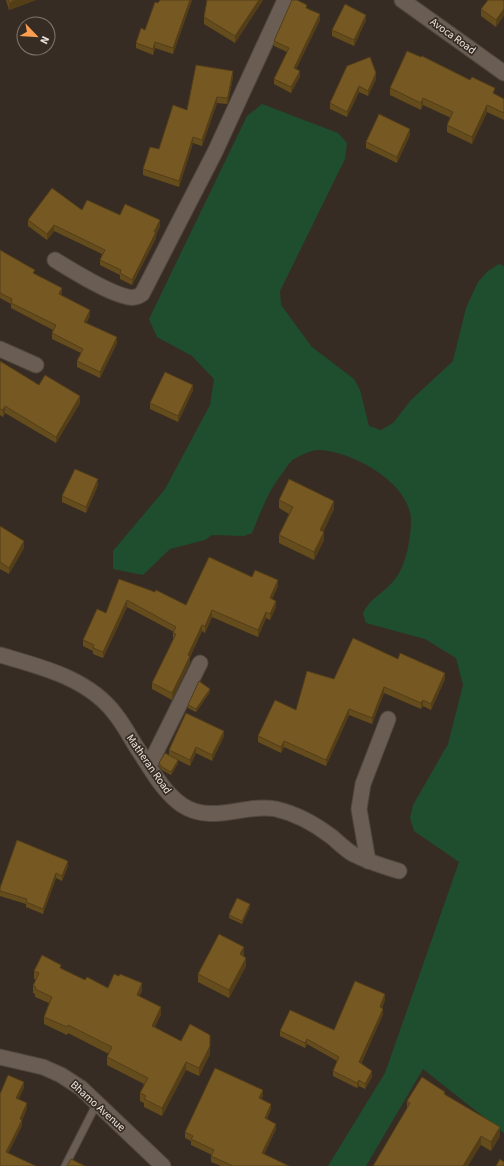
<svg xmlns="http://www.w3.org/2000/svg" width="504" height="1166" viewBox="0 0 504 1166" font-family="'Source Sans 3',sans-serif">
<style>
.green{fill:#1e4e2e}
.lines{fill:none;stroke-linecap:round;stroke-linejoin:round}
.lane-casing{stroke:#50473f;stroke-width:9}
.street-casing{stroke:#50473f;stroke-width:17}
.lane{stroke:#6a5d53;stroke-width:7}
.street{stroke:#6a5d53;stroke-width:15}
.wall{fill:#654c1d}
.shaded-wall{fill:#533e18}
.building{fill:#765822;stroke:#533e18}
.labels{text-anchor:middle;dominant-baseline:central;stroke-width:3.5;stroke-linejoin:round;paint-order:stroke}
.street-label{font-size:11px;fill:#efe8e2;stroke:#372c23}
</style>
<rect width="100%" height="100%" fill="#372c23"/>
<path class="green" d="M262 104 338 133 347 143 345 159 280 291 281 305 312 347 354 379 360 390 369 426 381 430 393 423 411 400 453 361 466 308 478 282 488 271 499 264 504 266V1133L423 1069 366 1166H328L385 1073 459 862 414 831 410 818 413 805 448 744 463 685 456 658 425 639 366 623 363 614C369 598 385 593 395 579 406 566 411 538 411 521 411 483 352 451 319 450 313 449 299 456 294 459 290 461 287 467 284 471 268 491 262 509 252 533L244 536 212 535 205 540 170 549 143 575 113 569V551L165 489 210 405 214 379 192 356 157 337 149 319 247 116Z"/>
<g class="lines">
<g class="lane-casing">
<path id="lane" d="M65 1166 97 1103"/>
</g>
<g class="street-casing">
<g id="street">
<path d="M402 0 504 73"/>
<path d="M55 260C73 271 108 293 128 297 133 298 138 297 142 294L215 152 285 0"/>
<path d="M0 349 36 365"/>
<path d="M0 655C41 667 89 678 116 715 124 725 130 737 137 748 150 767 162 791 182 805 212 825 244 803 276 809 298 814 315 824 332 837 339 843 346 850 353 854 368 862 383 866 399 871"/>
<path d="M149 766 200 663"/>
<path d="M368 861 359 809 363 784 388 719"/>
<path d="M0 1057 43 1067 61 1075 81 1088 163 1166"/>
</g>
</g>
<use href="#lane" class="lane"/>
<use href="#street" class="street"/>
</g>
<g class="wall">
<path d="M6 0H36L9 10Z"/>
<path d="M192 0 173 54 155 48 153 55 136 48V43L145 30 158 3Z"/>
<path d="M207 0H263L235 43 204 24V17Z"/>
<path d="M504 0 496 27 481 16V9Z"/>
<path d="M307 8 320 20 296 69 300 76 291 93 274 84V79L287 52 274 46V41Z"/>
<path d="M366 20 354 46 332 36V30Z"/>
<path d="M347 66 376 79 368 96 359 92 347 117 330 109V103Z"/>
<path d="M233 77 228 102 227 104 217 103 202 146 193 143 179 187 143 175V169L159 149 187 110Z"/>
<path d="M390 88 495 94 504 99V120L487 112 472 144 447 132V125L451 118 423 105 421 110 390 95Z"/>
<path d="M410 135 397 163 366 148V142Z"/>
<path d="M82 210 120 215 160 226 156 235V238L132 285 120 279V275L100 265V260L102 254 54 231 47 240 28 226V220Z"/>
<path d="M0 250 62 293 61 295 90 316 86 323 117 343 100 378 77 367V361L81 353 52 339V333L53 330 11 308V304L0 298Z"/>
<path d="M0 361 39 385 80 403 56 443 5 413 3 417 0 415Z"/>
<path d="M193 390 178 422 150 409V403Z"/>
<path d="M98 485 86 513 62 502V496Z"/>
<path d="M279 500 334 509 323 532 324 540 314 560 279 543V535L289 514 279 508Z"/>
<path d="M0 526 24 548 9 574 0 569Z"/>
<path d="M252 577 278 586 272 599 276 607 270 620 266 618 258 637 212 617 205 633 202 631 190 657V662L172 700 152 689V683L173 640V633L174 632 127 607 103 658 93 654V651L83 646V640L106 613 119 579 186 605Z"/>
<path d="M398 659 445 679 431 710 423 706 421 709 384 693 372 724 349 715 326 766 284 747 281 753 258 742V736L296 710 334 679Z"/>
<path d="M210 692 196 712 188 708V705Z"/>
<path d="M224 736 212 761 196 753 190 766 178 760V763L171 775 162 770 159 766V763L169 756V750Z"/>
<path d="M68 866 62 881 56 878 43 914 26 907V904L0 896V891Z"/>
<path d="M250 907 242 924 229 918V915Z"/>
<path d="M244 955 243 956 246 966 229 998 198 982V974Z"/>
<path d="M61 968 85 980 108 988 142 991 139 996 161 1014 155 1027 181 1041 210 1035V1054L199 1076 186 1070 162 1116 144 1107V1103L140 1101V1093L144 1084 107 1065V1057L109 1054 68 1033 67 1035 44 1024V1017L49 1003 35 997V994L33 993V986L36 980 34 979V971Z"/>
<path d="M385 1000 382 1008 383 1014 361 1064 372 1077 365 1089 359 1086 357 1088 333 1076V1071L337 1061 307 1044 305 1048 280 1036V1031L334 1030Z"/>
<path d="M445 1094 500 1136 491 1151 481 1145 407 1109V1101Z"/>
<path d="M263 1096 261 1099 271 1109 267 1119 276 1129 264 1154 289 1166H221L211 1162V1156L212 1155 191 1145V1141L185 1138V1132Z"/>
</g>
<g class="shaded-wall">
<path d="M16 0H36L9 10V3Z"/>
<path d="M190 0H192L173 54V48Z"/>
<path d="M259 0H263L235 43V36Z"/>
<path d="M504 9V16L496 27V20Z"/>
<path d="M320 14V20L294 73V68Z"/>
<path d="M366 15V20L354 46V40Z"/>
<path d="M155 42V48L153 55V49Z"/>
<path d="M233 71V77L228 102 227 104V98Z"/>
<path d="M300 71V76L291 93V87Z"/>
<path d="M376 73V79L368 96V91Z"/>
<path d="M359 86V92L347 117V112Z"/>
<path d="M217 97V103L202 146V140Z"/>
<path d="M423 98V105L421 110V103Z"/>
<path d="M487 105V112L472 144V137Z"/>
<path d="M410 129V135L397 163V157Z"/>
<path d="M193 137V143L179 187V181Z"/>
<path d="M160 220V226L156 235V238L132 285V280Z"/>
<path d="M54 225V231L47 240V234Z"/>
<path d="M62 288V293L59 300V294Z"/>
<path d="M90 310V316L84 328V322Z"/>
<path d="M117 337V343L100 378V372Z"/>
<path d="M193 385V390L178 422V416Z"/>
<path d="M80 396V403L56 443V437Z"/>
<path d="M5 406V413L3 417V410Z"/>
<path d="M98 479V485L86 513V507Z"/>
<path d="M334 501V509L320 539V530Z"/>
<path d="M324 532V540L314 560V552Z"/>
<path d="M24 541V548L9 574V568Z"/>
<path d="M278 580V586L270 604V598Z"/>
<path d="M127 600V607L103 658V652Z"/>
<path d="M276 601V607L270 620V614Z"/>
<path d="M212 610V617L205 633V626Z"/>
<path d="M266 612V618L258 637V630Z"/>
<path d="M202 625V631L190 657V662L172 700V693L188 655Z"/>
<path d="M445 673V679L431 710V704Z"/>
<path d="M384 687V693L372 724V718Z"/>
<path d="M210 689V692L196 712V709Z"/>
<path d="M423 700V706L421 709V703Z"/>
<path d="M349 709V715L326 766V760Z"/>
<path d="M224 731V736L212 761V755Z"/>
<path d="M284 741V747L281 753V747Z"/>
<path d="M196 747V753L190 766V760Z"/>
<path d="M178 760V763L171 775V772Z"/>
<path d="M68 861V866L62 881V876Z"/>
<path d="M56 873V878L43 914V909Z"/>
<path d="M250 904V907L242 924V921Z"/>
<path d="M244 947V955L240 963V954Z"/>
<path d="M246 958V966L229 998V990Z"/>
<path d="M142 983V991L137 1003V995Z"/>
<path d="M385 994V1000L380 1013V1007Z"/>
<path d="M161 1007V1014L152 1034V1026Z"/>
<path d="M383 1009V1014L359 1067V1062Z"/>
<path d="M307 1039V1044L305 1048V1043Z"/>
<path d="M210 1046V1054L199 1076V1068Z"/>
<path d="M186 1062V1070L162 1116V1108Z"/>
<path d="M372 1071V1077L365 1089V1084Z"/>
<path d="M359 1080V1086L357 1088V1083Z"/>
<path d="M24 1082V1088L16 1105V1098Z"/>
<path d="M263 1090V1096L259 1103V1098Z"/>
<path d="M27 1103V1109L22 1121V1126L6 1158V1152Z"/>
<path d="M271 1104V1109L265 1124V1118Z"/>
<path d="M276 1124V1129L262 1159V1153Z"/>
<path d="M500 1127V1136L491 1151V1142Z"/>
<path d="M481 1136V1145L468 1166H463Z"/>
</g>
<g class="building">
<path d="M8 0H16L9 3Z"/>
<path d="M160 0H190L173 48 155 42 153 49 136 43 141 28 145 30 155 2 158 3Z"/>
<path d="M207 0H259L235 36 204 17Z"/>
<path d="M292 0H297L307 5 306 8 320 14 294 68 300 71 291 87 274 79 289 48 274 41Z"/>
<path d="M488 0H504V9L496 20 481 9Z"/>
<path d="M345 4 366 15 354 40 332 30Z"/>
<path d="M407 51 421 57 422 56 470 80 472 77 495 88 493 93 504 99V113L487 105 472 137 447 125 453 112 423 98 421 103 390 88Z"/>
<path d="M370 57 376 73 368 91 359 86 347 112 330 103 347 66Z"/>
<path d="M196 65 233 71 228 96 227 98 217 97 202 140 193 137 179 181 143 169 150 147 159 149 173 105 187 110Z"/>
<path d="M379 114 410 129 397 157 366 142Z"/>
<path d="M52 188 82 210 87 200 120 215 125 204 160 220 154 232H156L132 280 120 273 121 270 100 260 105 250 54 225 47 234 28 220Z"/>
<path d="M0 250 35 270 33 273 62 288 59 294 90 310 84 322 117 337 100 372 77 361 83 349 52 333 56 325 11 303 12 299 0 293Z"/>
<path d="M0 361 39 385 45 375 80 396 56 437 5 406 3 410 0 409Z"/>
<path d="M165 372 193 385 178 416 150 403Z"/>
<path d="M75 469 98 479 86 507 62 496Z"/>
<path d="M289 479 334 501 320 530 324 532 314 552 279 535 293 507 279 500Z"/>
<path d="M0 526 24 541 9 568 0 562Z"/>
<path d="M209 557 252 577 255 570 278 580 270 598 276 601 270 614 266 612 258 630 212 610 205 626 202 625 188 655 190 656 172 693 152 683 176 634 173 633 176 627 127 600 103 652 93 648 94 645 83 640 97 609 106 613 119 579 155 592 156 590 186 605Z"/>
<path d="M353 638 398 659 400 653 445 673 431 704 423 700 421 703 384 687 372 718 349 709 326 760 284 741 281 747 258 736 275 700 296 710 307 671 334 679Z"/>
<path d="M199 681 210 689 196 709 188 705Z"/>
<path d="M186 713 224 731 212 755 196 747 190 760 169 750Z"/>
<path d="M165 753 178 760 171 772 162 767 159 763Z"/>
<path d="M17 840 68 861 62 876 56 873 43 909 26 902 27 899 0 891V888Z"/>
<path d="M237 898 250 904 242 921 229 915Z"/>
<path d="M219 934 244 947 240 954 246 958 229 990 198 974Z"/>
<path d="M42 955 61 965 60 968 85 980 87 977 108 988 114 974 119 976 120 974 142 983 137 995 161 1007 152 1026 181 1041 190 1024 210 1035V1046L199 1068 186 1062 162 1108 144 1099 146 1096 140 1093 148 1078 107 1057 112 1047 68 1025 67 1027 44 1017 52 997 35 989 36 987 33 986 39 973 34 971Z"/>
<path d="M355 981 385 994 380 1007 383 1009 359 1062 372 1071 365 1084 359 1080 357 1083 333 1071 339 1057 307 1039 305 1043 280 1031 290 1010 334 1030Z"/>
<path d="M215 1068 263 1090 259 1098 271 1104 265 1118 276 1124 262 1153 289 1166H233L211 1156 214 1150 191 1139 193 1136 185 1132Z"/>
<path d="M8 1075 24 1082 16 1098 27 1103 20 1119 22 1120 6 1152 36 1166H0V1094Z"/>
<path d="M422 1077 445 1092 444 1094 500 1127 491 1142 481 1136 463 1166H373L410 1103 407 1101Z"/>
<path d="M71 1159 85 1166H67Z"/>
<path d="M500 1159 504 1162V1166H496Z"/>
</g>
<g class="labels">
<g class="street-label">
<text transform="translate(453 36) rotate(36)">Avoca Road</text>
<text transform="translate(149 764) rotate(55)">Matheran Road</text>
<text transform="translate(98 1106) rotate(42)">Bhamo Avenue</text>
</g>
</g>
<g transform="translate(36 36) rotate(115)"><circle r="19" fill="#372c23" stroke="#81776f"/>
<path d="M0-3L7 15L0 10L-7 15Z" fill="#fb9e51"/>
<text y="-6" font-size="11" font-weight="bold" text-anchor="middle" fill="#efe8e2">N</text>
</g>
</svg>
